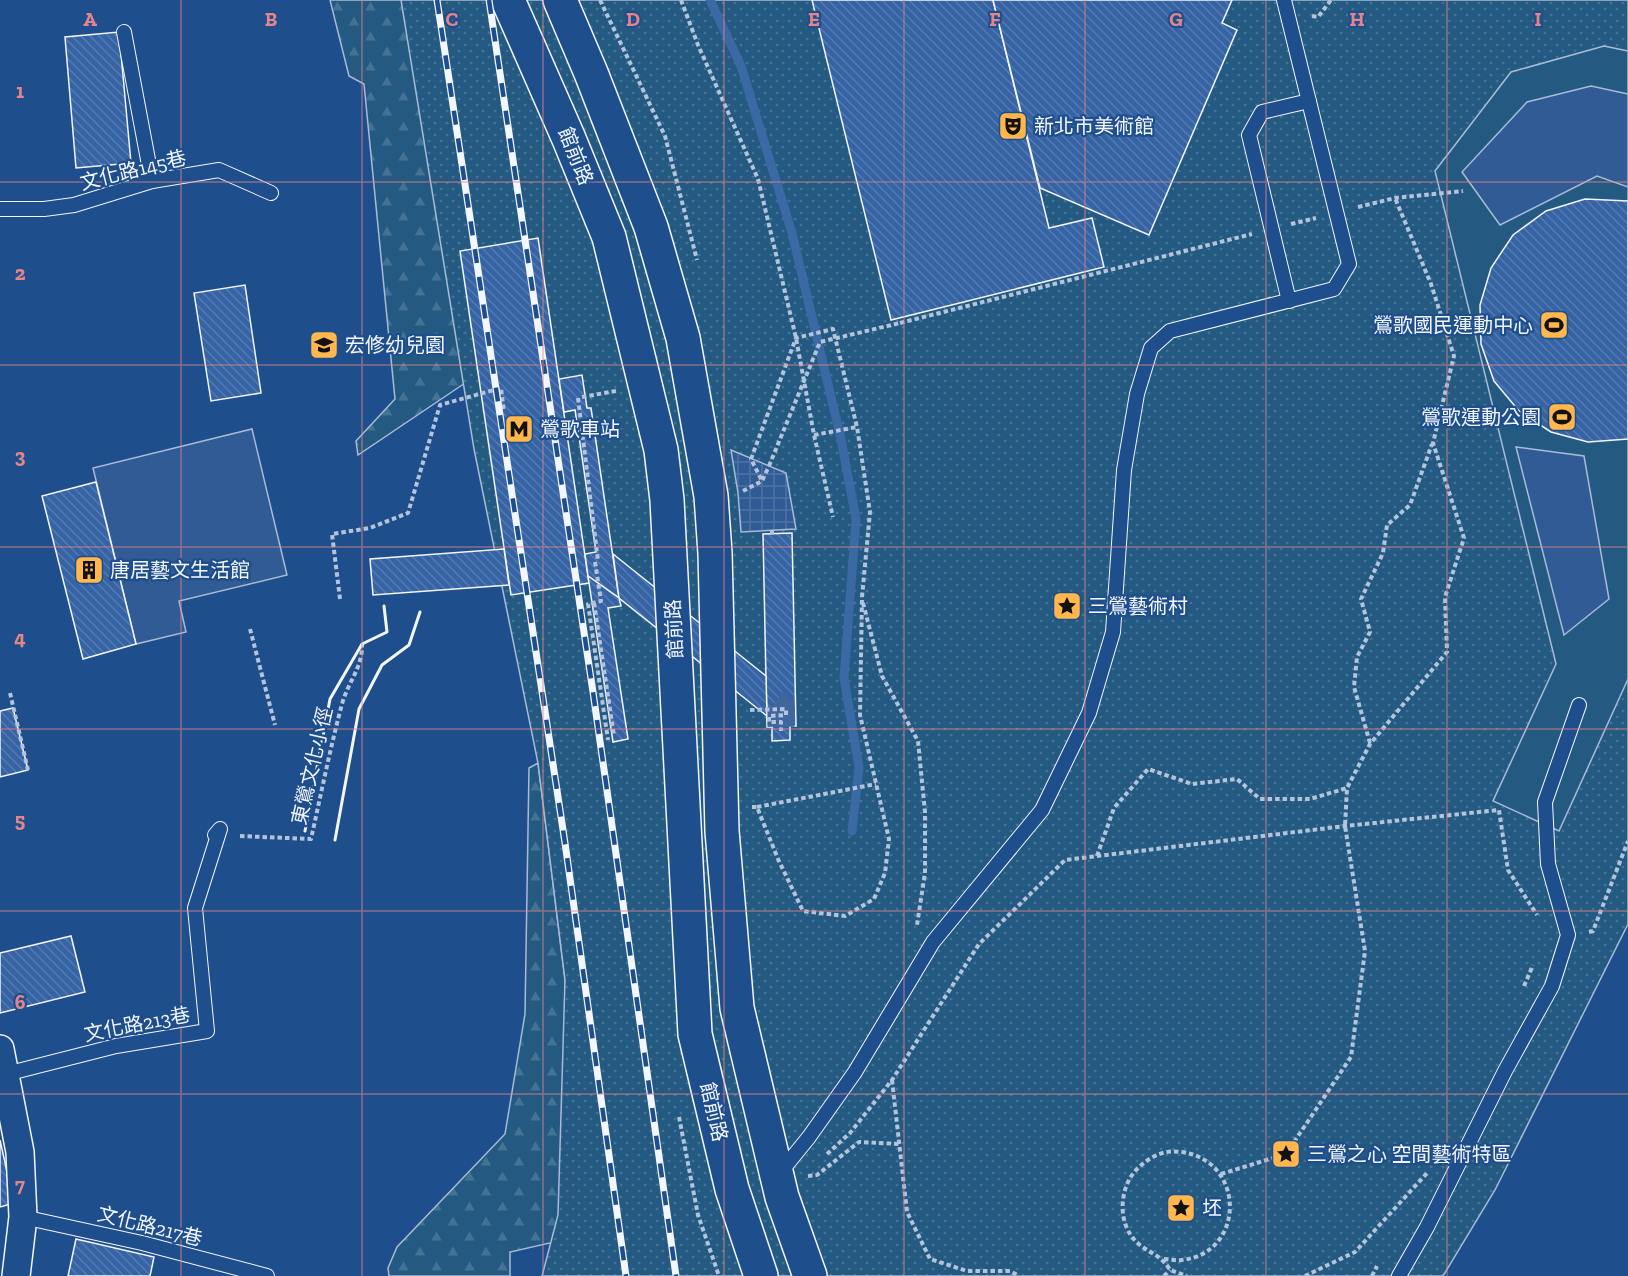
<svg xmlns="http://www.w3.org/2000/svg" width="1628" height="1276" viewBox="0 0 1628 1276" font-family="'Zilla Slab','Noto Sans TC',serif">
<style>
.forest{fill:url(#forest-firs);stroke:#a8bbd7;stroke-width:1.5}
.park{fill:url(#park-dots);stroke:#a8bbd7;stroke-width:1.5}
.pitch{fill:#245a82;stroke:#a8bbd7;stroke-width:1.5}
.parking{fill:#305b95;stroke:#a8bbd7;stroke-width:1.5}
.plaza{fill:url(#plaza-grid);stroke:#a8bbd7;stroke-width:1.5}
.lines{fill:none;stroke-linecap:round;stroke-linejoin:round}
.stream{stroke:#3b69a3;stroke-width:9}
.building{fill:url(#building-back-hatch);stroke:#f2f6ff;stroke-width:1.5}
.street-tunnel{stroke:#3f679d;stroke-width:27;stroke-dasharray:27 14;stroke-linecap:butt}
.lane-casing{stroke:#f2f6ff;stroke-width:16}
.street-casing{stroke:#f2f6ff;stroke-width:30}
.secondary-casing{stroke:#f2f6ff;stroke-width:36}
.path{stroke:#b3c4dc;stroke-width:4;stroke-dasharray:4.5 3;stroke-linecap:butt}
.lane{stroke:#1f4e8c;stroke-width:14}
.street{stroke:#1f4e8c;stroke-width:27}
.secondary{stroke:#1f4e8c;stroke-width:33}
.rail-casing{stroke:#f2f6ff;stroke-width:7}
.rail{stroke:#1f4e8c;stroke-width:4.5;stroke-dasharray:14;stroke-linecap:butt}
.path-bridge{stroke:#b3c4dc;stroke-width:4;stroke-dasharray:4.5 3;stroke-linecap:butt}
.wall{stroke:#f2f6ff;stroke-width:3}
.grid{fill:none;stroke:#e38589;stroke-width:1.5;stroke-opacity:0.55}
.labels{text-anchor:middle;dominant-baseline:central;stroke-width:4.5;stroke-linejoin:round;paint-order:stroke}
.poi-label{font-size:20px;fill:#f2f6ff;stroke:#1f4e8c;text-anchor:start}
.street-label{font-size:20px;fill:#f2f6ff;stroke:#1f4e8c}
.grid-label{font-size:20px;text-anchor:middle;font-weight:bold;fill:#e38589;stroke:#1f4e8c;stroke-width:4.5;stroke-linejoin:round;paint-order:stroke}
</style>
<defs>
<pattern id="forest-firs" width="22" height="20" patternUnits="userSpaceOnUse" patternTransform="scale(1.5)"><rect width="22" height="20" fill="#245a82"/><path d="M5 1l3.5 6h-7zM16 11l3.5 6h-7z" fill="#447295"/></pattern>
<pattern id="park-dots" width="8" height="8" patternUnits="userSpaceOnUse" patternTransform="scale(1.5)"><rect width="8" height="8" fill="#245a82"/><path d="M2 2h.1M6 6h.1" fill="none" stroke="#447295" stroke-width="1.8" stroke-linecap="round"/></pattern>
<pattern id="plaza-grid" width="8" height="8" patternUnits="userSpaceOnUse" patternTransform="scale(1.5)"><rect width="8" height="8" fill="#305b95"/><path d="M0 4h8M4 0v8" fill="none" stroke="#4e73a5"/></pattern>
<pattern id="building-back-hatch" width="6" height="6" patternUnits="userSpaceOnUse" patternTransform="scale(1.5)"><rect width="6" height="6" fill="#3563a3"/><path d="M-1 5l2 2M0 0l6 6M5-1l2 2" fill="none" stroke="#537ab1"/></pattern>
</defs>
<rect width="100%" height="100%" fill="#1f4e8c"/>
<g class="forest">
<path d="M330 0H425L474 377 358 455 356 441 395 399 364 84 349 76Z"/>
<path d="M538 763 565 980 563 1240 510 1252V1276H389L388 1268 397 1247 505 1134 525 1014 529 768Z"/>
</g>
<path class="park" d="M401 0H1628V924L1495 1190 1443 1276H542L558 1215 565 980 538 763 474 449Z"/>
<path class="pitch" d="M1604 46 1628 51V679L1559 831 1493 801 1556 664 1435 171 1511 72Z"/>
<g class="parking">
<path d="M1591 86 1628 94V187L1597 176 1500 225 1462 172 1527 102Z"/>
<path d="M252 429 287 575 179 601 186 632 136 644 93 468Z"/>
<path d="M1516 447 1584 456 1609 599 1564 635Z"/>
</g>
<path class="plaza" d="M731 450 786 473 796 529 741 532 738 493Z"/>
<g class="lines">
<path class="stream" d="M710 0 741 66 792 233 841 439 856 519 844 678 859 768 852 831"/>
</g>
<g class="building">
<path d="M812 0H993L1049 228 1092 218 1104 267 891 320Z"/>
<path d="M993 0H1232L1222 23 1237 30 1149 235 1040 188Z"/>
<path d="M119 32 131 163 76 168 65 37Z"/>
<path d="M1585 199 1628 201V439L1588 442 1551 432 1519 411 1494 381 1481 344 1480 305 1491 268 1513 235 1546 211Z"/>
<path d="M538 238 589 583 511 595 460 251Z"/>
<path d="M245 285 261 393 211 401 194 293Z"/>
<path d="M582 375 587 408H591L619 598 588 576 585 554 596 552 575 410 564 412 559 379Z"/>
<path d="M96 482 136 644 83 659 42 496Z"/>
<path d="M792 533 796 726H790V740L772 741V727H767L763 534Z"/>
<path d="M504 549 509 585 373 595 370 559Z"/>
<path d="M613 554 766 676 767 716 619 598Z"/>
<path d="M588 576 619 598 621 606 608 608 628 739 613 742Z"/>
<path d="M13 708 28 770 0 777V711Z"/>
<path d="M71 936 85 992 0 1013V953Z"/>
<path d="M0 1140 14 1203 0 1207Z"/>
<path d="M76 1239 154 1257 150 1276H68Z"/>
</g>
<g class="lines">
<path class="street-tunnel" d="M775 703 781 707V731"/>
<g class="lane-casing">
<g id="lane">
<path d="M124 32 152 181"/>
<path d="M0 209H44L74 205 152 181 219 170 271 193"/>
<path d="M1289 301 1249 135 1262 112 1309 101"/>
<path d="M6 1074 116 1046 207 1031 195 908 220 829 215 835"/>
<path d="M779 1174 809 1137 855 1072 933 942 1042 810 1089 713 1113 632 1124 470 1137 394 1151 348 1170 331 1334 289 1349 264 1284 0"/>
<path d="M23 1217 142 1243 267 1276"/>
<path d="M1399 1276 1427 1227 1505 1071 1552 986 1568 935 1548 864 1545 802 1579 705"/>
</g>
</g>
<g class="street-casing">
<path id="street" d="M0 1049 20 1152 23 1217 16 1276"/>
</g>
<g class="secondary-casing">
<g id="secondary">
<path d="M508 0 569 139 609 237 661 450 667 500 695 1034 732 1189 761 1276"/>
<path d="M560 0 591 73 651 227 683 338 711 496 715 553 722 831 737 1008 782 1197 810 1276"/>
</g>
</g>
<g class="path">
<path d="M600 0 665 136 697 260"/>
<path d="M681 0 698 45 758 179 796 338 814 435 833 517"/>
<path d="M1312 16 1318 17 1331 0"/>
<path d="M1358 207 1395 198 1463 191"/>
<path d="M1291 224 1316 218"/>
<path d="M900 323 1252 234"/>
<path d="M582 397 616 391"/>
<path d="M578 398 598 561"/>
<path d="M814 435 857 427"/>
<path d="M743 491 762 481 769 466"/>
<path d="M772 530V536"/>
<path d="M595 562 601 601 588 604 608 740"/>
<path d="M340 599 332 534 370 528 408 513 440 405 501 388 504 412"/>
<path d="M594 603 614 736"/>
<path d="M863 603 882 676 918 741 925 812V873L917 925"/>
<path d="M250 629 275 725"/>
<path d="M10 693 28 770"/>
<path d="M750 710 786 709V715L769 716V722H781V731"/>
<path d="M1370 743 1354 687 1357 657 1370 632 1361 599 1383 553 1387 525 1410 505 1432 444"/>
<path d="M752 807H757L778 859 803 911 845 916 874 899 885 873 889 839 860 715 862 597 870 512 857 427 833 329 796 338 751 459 762 481"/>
<path d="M757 807 876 784"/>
<path d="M240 836 311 839C321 794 330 749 342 704 348 682 363 667 362 644"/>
<path d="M1097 856 1114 808 1148 769 1192 784 1237 779 1260 799H1310L1347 788"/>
<path d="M1589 932 1593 931 1628 841"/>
<path d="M1524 986 1533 965"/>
<path d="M892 1080 907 1212 930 1259 967 1271H1010L1019 1276"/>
<path d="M679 1117 698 1215 719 1276"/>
<path d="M827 1154 850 1133 892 1080 979 944 1065 860 1345 826 1499 810 1508 870 1537 915"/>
<path d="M1221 1174 1286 1154 1351 1057 1365 951 1345 826 1347 788 1370 744 1447 652 1445 597 1464 538 1433 443 1454 356 1431 284 1395 198"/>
<path d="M808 1176 817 1175 859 1142 899 1144"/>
<path d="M1164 1259C1170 1259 1176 1261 1182 1260 1246 1253 1246 1160 1181 1152 1163 1149 1148 1158 1136 1170 1123 1184 1119 1208 1126 1226 1137 1253 1158 1249 1170 1270L1187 1276"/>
<path d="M1164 1276 1170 1270"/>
<path d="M1305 1276 1355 1252 1428 1172"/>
<path d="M1372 1276 1377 1266"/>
</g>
<use href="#lane" class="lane"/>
<use href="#street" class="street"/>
<use href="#secondary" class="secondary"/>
<g class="rail-casing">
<g id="rail">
<path d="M437 0 565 843 626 1276"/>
<path d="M489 0 593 692 676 1276"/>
</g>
</g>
<use href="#rail" class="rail"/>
<path class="path-bridge" d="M769 466 820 342 900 323"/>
<g class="wall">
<path d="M305 831 330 699 362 644 387 632 384 606"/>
<path d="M335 840 359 709 382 665 409 645 420 612"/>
</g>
</g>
<path class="grid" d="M181 0V1276M362 0V1276M543 0V1276M724 0V1276M904 0V1276M1085 0V1276M1266 0V1276M1447 0V1276M0 182H1628M0 365H1628M0 547H1628M0 729H1628M0 911H1628M0 1094H1628"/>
<defs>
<g id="theatre-square" transform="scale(1.5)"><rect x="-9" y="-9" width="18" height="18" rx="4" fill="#ffb74d" stroke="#1f4e8c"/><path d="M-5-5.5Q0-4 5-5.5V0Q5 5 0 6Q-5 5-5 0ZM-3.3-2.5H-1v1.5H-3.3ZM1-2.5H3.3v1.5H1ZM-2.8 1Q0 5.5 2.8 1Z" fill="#111"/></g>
<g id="stadium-square" transform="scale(1.5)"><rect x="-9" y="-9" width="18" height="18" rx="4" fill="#ffb74d" stroke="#1f4e8c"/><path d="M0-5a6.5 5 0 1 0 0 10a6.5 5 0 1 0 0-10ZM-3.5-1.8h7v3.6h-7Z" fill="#111"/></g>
<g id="school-square" transform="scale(1.5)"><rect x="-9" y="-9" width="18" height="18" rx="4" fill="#ffb74d" stroke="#1f4e8c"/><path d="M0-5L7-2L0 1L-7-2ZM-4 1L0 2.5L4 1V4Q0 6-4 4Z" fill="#111"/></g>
<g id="metro-square" transform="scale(1.5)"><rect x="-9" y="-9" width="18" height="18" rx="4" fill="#ffb74d" stroke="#1f4e8c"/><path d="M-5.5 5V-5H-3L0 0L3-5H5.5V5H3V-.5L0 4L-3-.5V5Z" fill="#111"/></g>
<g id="building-square" transform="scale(1.5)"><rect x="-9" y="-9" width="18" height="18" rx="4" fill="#ffb74d" stroke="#1f4e8c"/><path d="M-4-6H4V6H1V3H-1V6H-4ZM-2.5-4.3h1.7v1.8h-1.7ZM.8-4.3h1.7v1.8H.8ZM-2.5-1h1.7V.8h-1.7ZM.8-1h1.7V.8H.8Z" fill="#111"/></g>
<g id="sight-square" transform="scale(1.5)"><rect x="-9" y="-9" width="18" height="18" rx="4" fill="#ffb74d" stroke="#1f4e8c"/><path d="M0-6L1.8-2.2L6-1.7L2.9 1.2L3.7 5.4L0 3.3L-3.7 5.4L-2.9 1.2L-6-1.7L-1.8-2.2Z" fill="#111"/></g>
</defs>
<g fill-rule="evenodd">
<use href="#theatre-square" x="1013" y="126"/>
<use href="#stadium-square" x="1554" y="325"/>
<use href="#school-square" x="324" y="345"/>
<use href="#stadium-square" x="1562" y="417"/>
<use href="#metro-square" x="519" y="429"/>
<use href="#building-square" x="89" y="570"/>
<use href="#sight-square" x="1067" y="606"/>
<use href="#sight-square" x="1286" y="1154"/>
<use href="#sight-square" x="1181" y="1208"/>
</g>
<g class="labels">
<g class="poi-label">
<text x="1034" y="126">新北市美術館</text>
<text x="1533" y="325" text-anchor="end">鶯歌國民運動中心</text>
<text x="345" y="345">宏修幼兒園</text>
<text x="1541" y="417" text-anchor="end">鶯歌運動公園</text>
<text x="540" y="429">鶯歌車站</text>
<text x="110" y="570">唐居藝文生活館</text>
<text x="1088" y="606">三鶯藝術村</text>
<text x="1307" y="1154">三鶯之心 空間藝術特區</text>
<text x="1202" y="1208">坯</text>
</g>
<g class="street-label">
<text transform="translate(576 156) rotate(68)">館前路</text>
<text transform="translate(133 170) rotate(-14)">文化路145巷</text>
<text transform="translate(674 629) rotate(-93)">館前路</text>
<text transform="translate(312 766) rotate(-77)">東鶯文化小徑</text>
<text transform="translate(137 1024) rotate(-11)">文化路213巷</text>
<text transform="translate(714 1112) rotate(77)">館前路</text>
<text transform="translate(150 1226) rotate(14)">文化路217巷</text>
</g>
</g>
<g class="grid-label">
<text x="90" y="26">A</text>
<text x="271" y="26">B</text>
<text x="452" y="26">C</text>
<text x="633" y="26">D</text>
<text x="814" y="26">E</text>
<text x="995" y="26">F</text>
<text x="1176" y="26">G</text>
<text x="1357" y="26">H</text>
<text x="1538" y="26">I</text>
<text x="20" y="98">1</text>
<text x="20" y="280">2</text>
<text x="20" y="463">3</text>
<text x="20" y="645">4</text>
<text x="20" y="827">5</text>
<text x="20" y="1009">6</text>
<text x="20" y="1192">7</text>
</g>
</svg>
